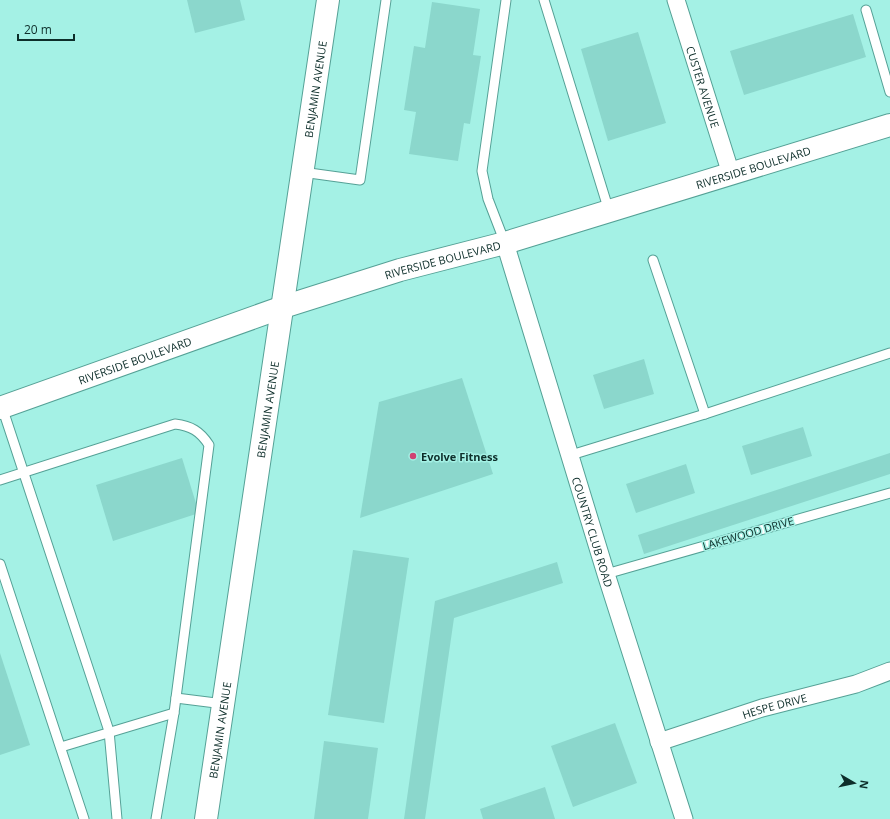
<svg xmlns="http://www.w3.org/2000/svg" width="890" height="819" viewBox="0 0 890 819" font-family="'Open Sans',sans-serif">
<style>
.building{fill:#8bd7cc}
.lines{fill:none;stroke-linecap:round;stroke-linejoin:round}
.lane-casing{stroke:#55a196;stroke-width:11}
.street-casing{stroke:#55a196;stroke-width:19}
.secondary-casing{stroke:#55a196;stroke-width:24}
.lane{stroke:#fff;stroke-width:9}
.street{stroke:#fff;stroke-width:17}
.secondary{stroke:#fff;stroke-width:22}
.poi-dot{fill:#cf4272;stroke:#a4f1e5;stroke-width:1.5}
.labels{text-anchor:middle;dominant-baseline:central;stroke-width:3;stroke-linejoin:round;paint-order:stroke}
.street-label{font-size:11px;fill:#0d2e2a;stroke:#a4f1e5}
.poi-label{font-size:11px;font-weight:bold;fill:#0d2e2a;stroke:#a4f1e5;text-anchor:start}
</style>
<rect width="100%" height="100%" fill="#a4f1e5"/>
<g class="building">
<path d="M187 0H240L245 20 195 33Z"/>
<path d="M432 2 480 9 473 55 481 56 470 124 464 123 458 161 409 154 416 112 404 110 414 46 425 48Z"/>
<path d="M853 14 866 57 744 95 730 51Z"/>
<path d="M638 32 666 123 608 141 581 49Z"/>
<path d="M644 359 654 394 604 409 593 375Z"/>
<path d="M462 378 493 474 360 518 379 402Z"/>
<path d="M803 427 812 456 751 475 742 446Z"/>
<path d="M890 453V474L644 554 638 535Z"/>
<path d="M182 458 199 513 113 541 96 485Z"/>
<path d="M686 464 695 493 636 513 626 484Z"/>
<path d="M353 550 409 558 384 723 328 715Z"/>
<path d="M557 562 563 583 454 618 425 819H404L435 601Z"/>
<path d="M0 653 30 745 0 755Z"/>
<path d="M615 723 637 783 573 807 551 746Z"/>
<path d="M324 741 378 748 368 819H314Z"/>
<path d="M545 787 555 819H483L480 809Z"/>
</g>
<g class="lines">
<g class="lane-casing">
<g id="lane">
<path d="M544 0 609 211"/>
<path d="M866 10 890 92"/>
<path d="M302 172 360 180 386 0"/>
<path d="M505 243 488 199 482 171 506 0"/>
<path d="M653 260 705 414"/>
<path d="M2 407 109 731 117 819"/>
<path d="M571 455 705 414 890 353"/>
<path d="M0 480 175 424C191 426 200 431 209 445L174 713 156 819"/>
<path d="M0 564 84 819"/>
<path d="M606 574 890 493"/>
<path d="M176 698 224 704"/>
<path d="M61 747 174 713"/>
</g>
</g>
<g class="street-casing">
<g id="street">
<path id="s1" d="M676 0 731 174"/>
<path id="s2" d="M505 243 606 574 684 819"/>
<path id="s3" d="M659 742 762 708 856 684 890 671"/>
</g>
</g>
<g class="secondary-casing">
<g id="secondary">
<path id="s4" d="M0 408 283 307 400 270 505 243 890 125"/>
<path id="s5" d="M206 819 328 0"/>
</g>
</g>
<use href="#lane" class="lane"/>
<use href="#street" class="street"/>
<use href="#secondary" class="secondary"/>
</g>
<circle class="poi-dot" cx="413" cy="456" r="4"/>
<g class="labels">
<g class="street-label">
<text stroke="none"><textPath href="#s1" startOffset="91">CUSTER AVENUE</textPath></text>
<text stroke="none"><textPath href="#s5" startOffset="738">BENJAMIN AVENUE</textPath></text>
<text stroke="none"><textPath href="#s4" startOffset="791">RIVERSIDE BOULEVARD</textPath></text>
<text stroke="none"><textPath href="#s4" startOffset="467">RIVERSIDE BOULEVARD</textPath></text>
<text stroke="none"><textPath href="#s4" startOffset="143">RIVERSIDE BOULEVARD</textPath></text>
<text stroke="none"><textPath href="#s5" startOffset="414">BENJAMIN AVENUE</textPath></text>
<text stroke="none"><textPath href="#s2" startOffset="302">COUNTRY CLUB ROAD</textPath></text>
<text transform="translate(748 533) rotate(-16)">LAKEWOOD DRIVE</text>
<text stroke="none"><textPath href="#s3" startOffset="121">HESPE DRIVE</textPath></text>
<text stroke="none"><textPath href="#s5" startOffset="90">BENJAMIN AVENUE</textPath></text>
</g>
<g class="poi-label">
<text x="421" y="456">Evolve Fitness</text>
</g>
</g>
<g transform="translate(854 783) rotate(99)" stroke="#a4f1e5" stroke-width="3" paint-order="stroke">
<path d="M0-3L7 15L0 10L-7 15Z" fill="#0d2e2a"/>
<text y="-6" font-size="11" font-weight="bold" text-anchor="middle" fill="#0d2e2a">N</text>
</g>
<path d="M18 34v6h56v-6" fill="none" stroke="#0d2e2a" stroke-width="2"/>
<text x="24" y="34" font-size="12" fill="#0d2e2a" stroke="#a4f1e5" stroke-width="3" paint-order="stroke">20 m</text>
</svg>
